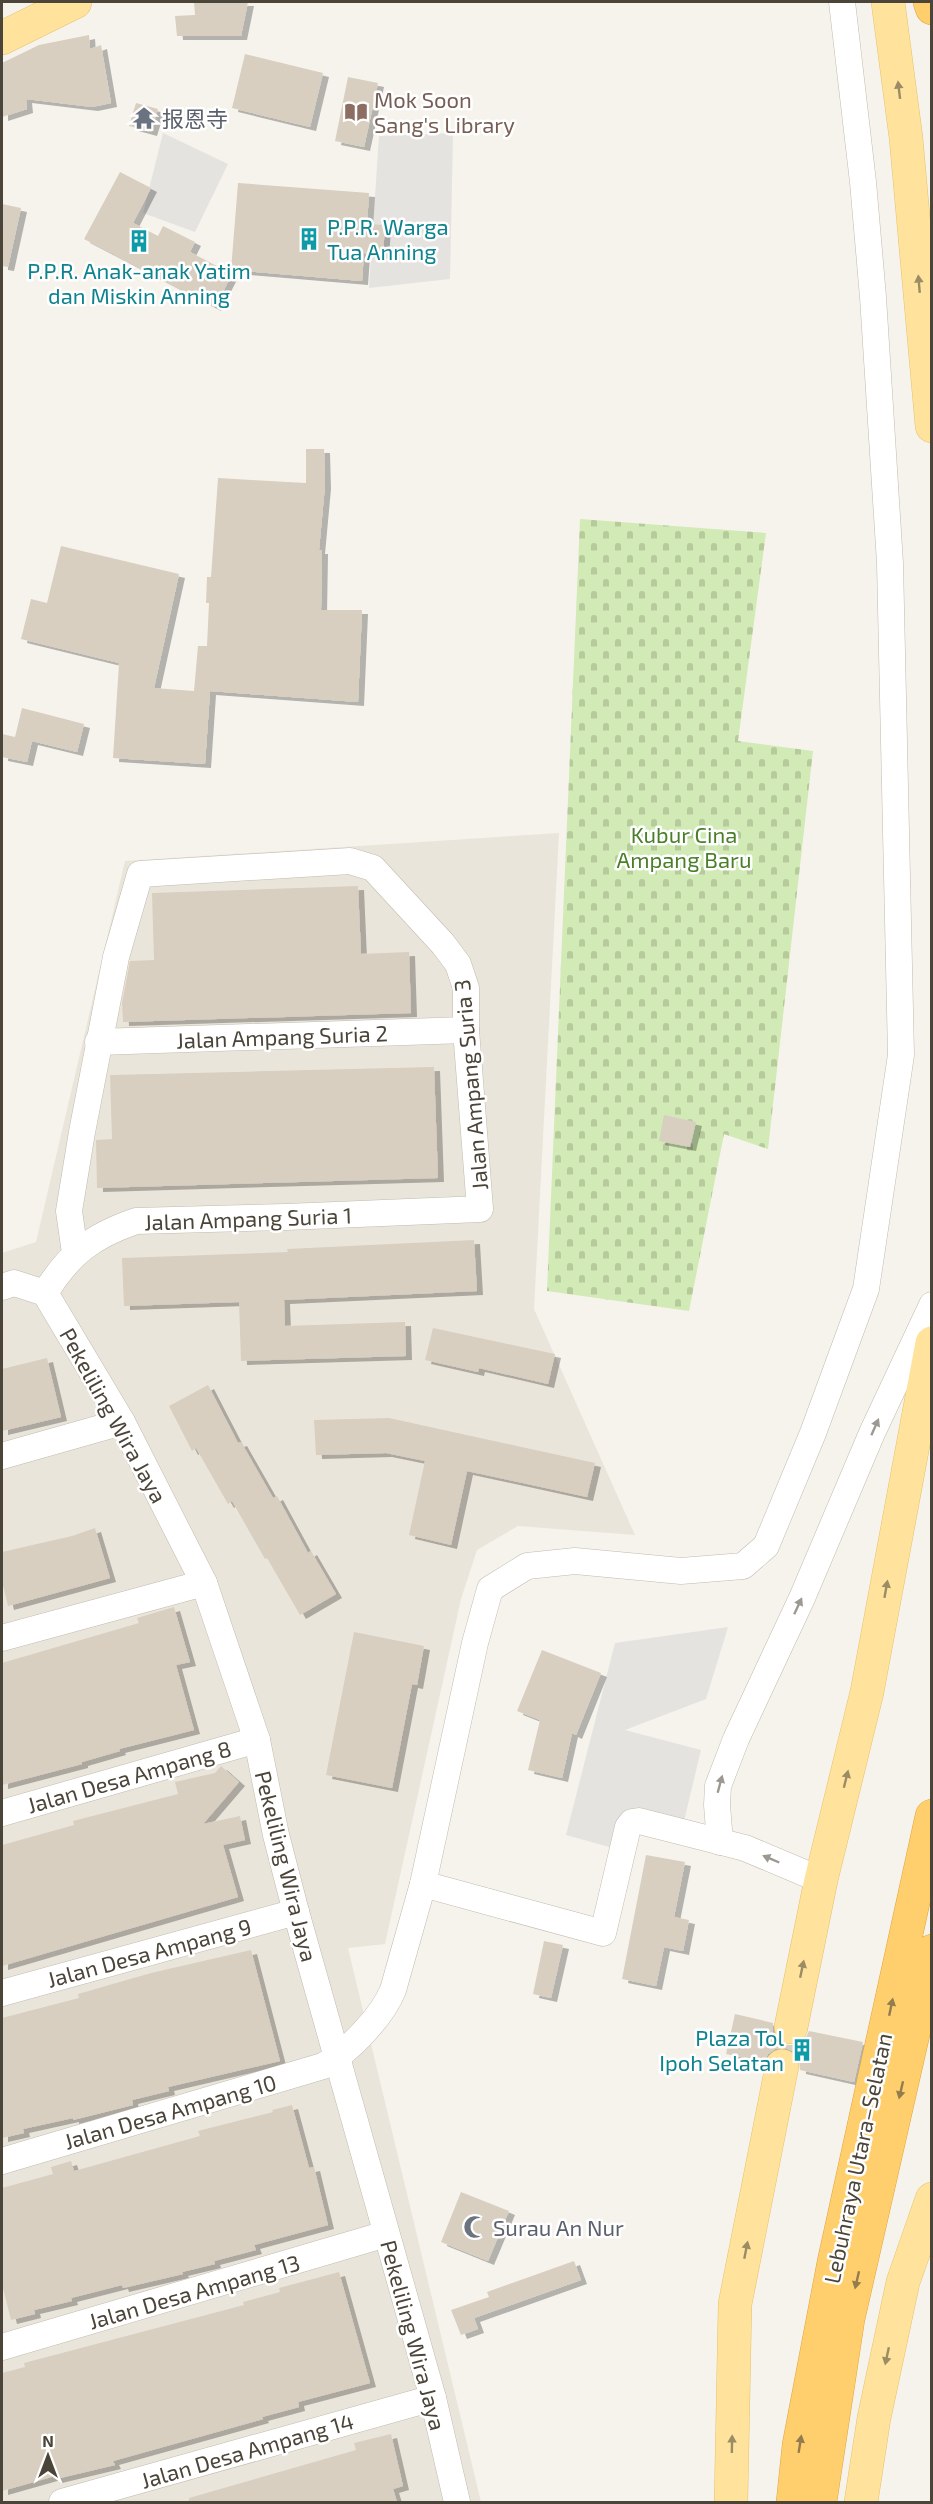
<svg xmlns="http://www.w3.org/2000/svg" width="933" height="2504" viewBox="0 0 933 2504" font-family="'Exo 2','Noto Sans SC',sans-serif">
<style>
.residential{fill:#eae5da}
.cemetery{fill:url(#cemetery-stones)}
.parking{fill:#e5e3e0}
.building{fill:#d8cfc1;filter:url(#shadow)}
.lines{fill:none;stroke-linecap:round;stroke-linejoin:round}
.minor-casing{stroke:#c2bbae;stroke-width:27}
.major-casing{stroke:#e6c16a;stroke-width:34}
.highway-casing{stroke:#e0a43c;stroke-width:34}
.minor{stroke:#fff;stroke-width:26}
.major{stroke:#ffe39c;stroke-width:33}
.highway{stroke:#ffcf6e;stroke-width:33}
.oneway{fill:#9c8c66}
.oneway2{fill:#9c9892}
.oneway3{fill:#937c4e}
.labels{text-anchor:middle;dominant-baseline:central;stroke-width:5;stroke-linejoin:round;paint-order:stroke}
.education-label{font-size:22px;fill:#785e54;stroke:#fff;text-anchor:start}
.worship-label{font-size:22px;fill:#5b616d;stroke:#fff;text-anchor:start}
.culture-label{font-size:22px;fill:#0d838f;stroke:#fff;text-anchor:start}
.park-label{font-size:22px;fill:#4a7f2a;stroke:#fff}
.street-label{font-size:22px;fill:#4b4439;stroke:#fff}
</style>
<defs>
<pattern id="cemetery-stones" width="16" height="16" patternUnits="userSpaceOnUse" patternTransform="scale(1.5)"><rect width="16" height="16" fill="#d2eab5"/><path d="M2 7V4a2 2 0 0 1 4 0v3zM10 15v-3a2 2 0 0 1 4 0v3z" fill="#b6ca9c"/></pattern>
<filter id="shadow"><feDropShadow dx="6" dy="4" stdDeviation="0" flood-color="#0004"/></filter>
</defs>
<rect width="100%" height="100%" fill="#f6f3ec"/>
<path class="residential" d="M559 833 534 1309 635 1535 518 1526 477 1550 461 1599 385 1944 348 1948 481 2502H2V1253L36 1242 125 861Z"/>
<path class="cemetery" d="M580 519 766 533 738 741 813 751 768 1149 724 1134 689 1311 547 1291Z"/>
<g class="parking">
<path d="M163 133 228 164 195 232 143 213Z"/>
<path d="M453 133 450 279 369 288 379 136Z"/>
<path d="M728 1627 706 1699 625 1730 701 1750 680 1838 623 1830 620 1850 566 1835 615 1643Z"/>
</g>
<g class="building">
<path d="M194 2H248L241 36H177L175 16 195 15Z"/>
<path d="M89 35 90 49 101 45 111 103 92 107 26 99 27 109 2 117V63L39 45Z"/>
<path d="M245 54 323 73 310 127 232 108Z"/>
<path d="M348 77 378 83 364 147 335 141Z"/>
<path d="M136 103 158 109 151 132 129 126Z"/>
<path d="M120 172 151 188 133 223 158 236 163 226 195 242 190 252 232 274 215 307 84 239Z"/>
<path d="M238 183 369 193 367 224 385 225 383 255 364 253 362 281 231 270Z"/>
<path d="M2 204 21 208 8 267 2 266Z"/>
<path d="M306 449H324L325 485 319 550H322L321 610H362L358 702 210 691 205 764 113 758 119 663 21 639 31 599 47 603 61 546 179 574 154 688 194 691 198 646H207L209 603H206L207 577H211L218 478 306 483Z"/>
<path d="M22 708 84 724 77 752 32 741 27 762 2 757V734L15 737Z"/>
<path d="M358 886 361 954 409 952 411 1013 123 1022 122 1003 130 961 154 960 152 893Z"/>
<path d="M434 1067 438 1178 97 1188 96 1140 112 1139 110 1075Z"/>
<path d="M664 1115 696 1122 690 1147 659 1141Z"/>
<path d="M474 1240 477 1291 284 1300 285 1326 405 1322 406 1356 241 1361 239 1302 124 1306 122 1258 288 1252 287 1249Z"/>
<path d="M433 1328 555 1354 548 1384 479 1368 478 1372 425 1360Z"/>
<path d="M47 1358 61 1417 2 1431V1369Z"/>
<path d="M208 1385 238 1443 241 1442 273 1498 277 1496 308 1553 311 1551 336 1594 300 1615 267 1558 265 1559 232 1501 228 1504 196 1448 192 1451 169 1406Z"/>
<path d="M389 1418 595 1463 587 1497 467 1471 451 1545 409 1535 425 1461 386 1453 316 1455 314 1420Z"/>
<path d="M95 1528 110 1578 8 1606 2 1581V1552L72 1536Z"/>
<path d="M174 1607 190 1662 176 1665 194 1730 119 1749 120 1751 82 1762V1764L2 1785V1663L139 1623 137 1618Z"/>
<path d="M354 1632 424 1646 417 1685 412 1684 392 1788 326 1775Z"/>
<path d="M542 1650 601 1673 576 1735 572 1733 562 1778 528 1770 540 1720 517 1711Z"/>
<path d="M221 1766 239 1782 203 1824 240 1816 245 1840 223 1845 238 1897 2 1966V1845L74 1825 73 1821 178 1794 175 1782 215 1773Z"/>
<path d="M646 1855 685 1862 674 1917 689 1920 683 1951 664 1947 656 1986 622 1979Z"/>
<path d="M544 1941 563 1945 551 1998 533 1994Z"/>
<path d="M251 1950 280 2061 168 2087 169 2091 132 2100 133 2105 73 2120V2118L23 2129 24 2133 2 2138V2018L79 1998 78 1994 151 1973Z"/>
<path d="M735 2014 773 2023V2033L779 2041 787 2045H797L805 2039 809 2031 863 2042 854 2082 800 2070 799 2059 794 2052 786 2048 775 2049 768 2054 764 2062 726 2054Z"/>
<path d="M292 2105 309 2168 314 2167 328 2225 254 2245 256 2250 214 2261 215 2264 182 2272 183 2274 123 2288 122 2285 71 2298 72 2301 34 2310 35 2314 11 2320 2 2284V2188L53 2174 51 2167 71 2161 74 2171 200 2136 198 2131 273 2112 272 2110Z"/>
<path d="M461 2192 509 2211 488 2261 441 2242Z"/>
<path d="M574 2261 581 2280 474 2318 478 2329 461 2335 451 2310 489 2297 487 2292Z"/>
<path d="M339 2272 370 2383 298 2402 299 2407 262 2417 263 2419 113 2461 115 2465 56 2479 55 2476 2 2491V2373L25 2367 24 2363 244 2305 243 2302 280 2292 279 2288Z"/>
<path d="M391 2434 403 2486 393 2489 397 2502H189V2498L356 2450 354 2443Z"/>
</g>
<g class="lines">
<g class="minor-casing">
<g id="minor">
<path d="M98 1042 466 1030"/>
<path d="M2 1287 14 1283 45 1293 122 1422 204 1583 257 1740 276 1835 296 1912 433 2398 457 2502"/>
<path d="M45 1293C69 1254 92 1236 136 1221L286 1217 480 1209 466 1030V988L458 964 443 944 373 868 350 861 140 874 116 957 82 1132 69 1211 75 1253"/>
<path d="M2 1456 122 1422"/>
<path d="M2 1638 204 1583"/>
<path d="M2 1813 257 1740"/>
<path d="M720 1842 717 1805 718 1786 736 1739 802 1598 872 1433 932 1305"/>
<path d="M423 1884 603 1933 628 1827 632 1822 639 1821 745 1848 821 1880"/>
<path d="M2 1993 296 1912"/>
<path d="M2 2161 323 2066C349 2051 382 2017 393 1990L423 1884 475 1643 490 1589 527 1566 575 1561 681 1571 743 1566 766 1546 813 1433 866 1289 901 1055 890 563 873 297 863 182 842 2"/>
<path d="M2 2347 386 2234"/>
<path d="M62 2502 433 2398"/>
</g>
</g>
<g class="major-casing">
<g id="major">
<path d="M888 2 906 138 932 426"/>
<path d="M2 38 75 2"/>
<path d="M791 2027 821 1880 867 1692 932 1343"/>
<path d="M731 2502 735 2304 782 2066"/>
<path d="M861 2502 874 2418 903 2282 932 2199"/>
</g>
</g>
<g class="highway-casing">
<g id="highway">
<path d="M930 2 932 8"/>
<path d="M793 2502 799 2445 834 2262 932 1816"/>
<path d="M820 2502 848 2319 932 1951"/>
</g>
</g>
<use href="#minor" class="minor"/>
<use href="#major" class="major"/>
<use href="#highway" class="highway"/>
</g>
<defs><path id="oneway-solid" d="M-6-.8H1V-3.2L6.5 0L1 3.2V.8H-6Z" transform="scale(1.5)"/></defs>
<g class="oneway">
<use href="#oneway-solid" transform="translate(899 90) rotate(-97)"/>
<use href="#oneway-solid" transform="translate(919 284) rotate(-95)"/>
<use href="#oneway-solid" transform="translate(886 1589) rotate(-80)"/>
<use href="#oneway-solid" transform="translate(846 1779) rotate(-76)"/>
<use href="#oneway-solid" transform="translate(802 1969) rotate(-78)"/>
<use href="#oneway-solid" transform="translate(746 2250) rotate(-79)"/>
<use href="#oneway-solid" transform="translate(887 2356) rotate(102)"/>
<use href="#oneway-solid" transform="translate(732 2444) rotate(-89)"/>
</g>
<g class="oneway2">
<use href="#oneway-solid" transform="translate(875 1427) rotate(-66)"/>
<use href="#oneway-solid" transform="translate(798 1606) rotate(-65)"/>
<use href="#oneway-solid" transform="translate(720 1784) rotate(-75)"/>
<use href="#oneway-solid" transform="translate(771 1859) rotate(-157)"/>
</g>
<g class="oneway3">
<use href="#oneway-solid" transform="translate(891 2007) rotate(-78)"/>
<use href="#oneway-solid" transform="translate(901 2090) rotate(103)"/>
<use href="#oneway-solid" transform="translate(857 2280) rotate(103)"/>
<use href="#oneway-solid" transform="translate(800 2444) rotate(-81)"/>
</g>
<defs>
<g id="library-bare" transform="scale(1.8)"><path d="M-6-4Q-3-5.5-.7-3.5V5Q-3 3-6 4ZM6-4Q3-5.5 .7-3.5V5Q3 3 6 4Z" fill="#8d6e63" stroke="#fff" stroke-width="2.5" paint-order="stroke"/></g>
<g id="temple-bare" transform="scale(1.8)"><path d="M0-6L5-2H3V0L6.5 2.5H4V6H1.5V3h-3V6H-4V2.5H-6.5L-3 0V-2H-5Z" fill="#6b7280" stroke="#fff" stroke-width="2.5" paint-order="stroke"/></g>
<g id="building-bare" transform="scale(1.8)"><path d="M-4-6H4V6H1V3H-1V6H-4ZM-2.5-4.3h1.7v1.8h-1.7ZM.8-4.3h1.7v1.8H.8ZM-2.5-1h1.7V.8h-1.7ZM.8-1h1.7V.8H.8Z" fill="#0f9aa8" stroke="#fff" stroke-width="2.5" paint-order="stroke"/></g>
<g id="mosque-bare" transform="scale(1.8)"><path d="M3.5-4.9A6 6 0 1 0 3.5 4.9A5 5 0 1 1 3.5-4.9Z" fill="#6b7280" stroke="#fff" stroke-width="2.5" paint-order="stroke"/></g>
</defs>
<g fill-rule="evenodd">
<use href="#library-bare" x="356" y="112"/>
<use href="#temple-bare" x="144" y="118"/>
<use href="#building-bare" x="309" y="239"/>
<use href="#building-bare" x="139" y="241"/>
<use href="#building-bare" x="802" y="2050"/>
<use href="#mosque-bare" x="475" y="2227"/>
</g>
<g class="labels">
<g class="education-label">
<text x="374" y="99">Mok Soon<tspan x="374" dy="25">Sang's Library</tspan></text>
</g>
<g class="worship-label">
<text x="162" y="118">报恩寺</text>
<text x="493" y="2227">Surau An Nur</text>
</g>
<g class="culture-label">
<text x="327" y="226">P.P.R. Warga<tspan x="327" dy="25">Tua Anning</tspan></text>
<text x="139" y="270" text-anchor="middle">P.P.R. Anak-anak Yatim<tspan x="139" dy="25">dan Miskin Anning</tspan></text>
<text x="784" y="2037" text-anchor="end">Plaza Tol<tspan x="784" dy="25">Ipoh Selatan</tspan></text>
</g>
<g class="park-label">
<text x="684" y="834">Kubur Cina<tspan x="684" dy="25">Ampang Baru</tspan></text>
</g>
<g class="street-label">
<text transform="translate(282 1036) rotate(-2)">Jalan Ampang Suria 2</text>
<text transform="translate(470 1085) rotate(-95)">Jalan Ampang Suria 3</text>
<text transform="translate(248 1218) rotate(-2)">Jalan Ampang Suria 1</text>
<text transform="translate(114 1415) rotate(61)">Pekeliling Wira Jaya</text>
<text transform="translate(129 1776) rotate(-16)">Jalan Desa Ampang 8</text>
<text transform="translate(287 1866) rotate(76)">Pekeliling Wira Jaya</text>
<text transform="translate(149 1952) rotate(-15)">Jalan Desa Ampang 9</text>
<text transform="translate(170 2111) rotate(-16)">Jalan Desa Ampang 10</text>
<text transform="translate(857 2158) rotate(-78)">Lebuhraya Utara–Selatan</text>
<text transform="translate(194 2291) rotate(-16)">Jalan Desa Ampang 13</text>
<text transform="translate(414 2335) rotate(75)">Pekeliling Wira Jaya</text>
<text transform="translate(247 2450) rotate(-16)">Jalan Desa Ampang 14</text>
</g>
</g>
<rect width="933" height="2504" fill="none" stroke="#4b4439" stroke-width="6"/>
<g transform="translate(48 2456)" stroke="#ffffff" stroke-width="4.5" paint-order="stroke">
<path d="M0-4.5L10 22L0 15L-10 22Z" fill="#4b4439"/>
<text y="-9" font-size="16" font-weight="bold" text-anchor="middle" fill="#4b4439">N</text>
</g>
</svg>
